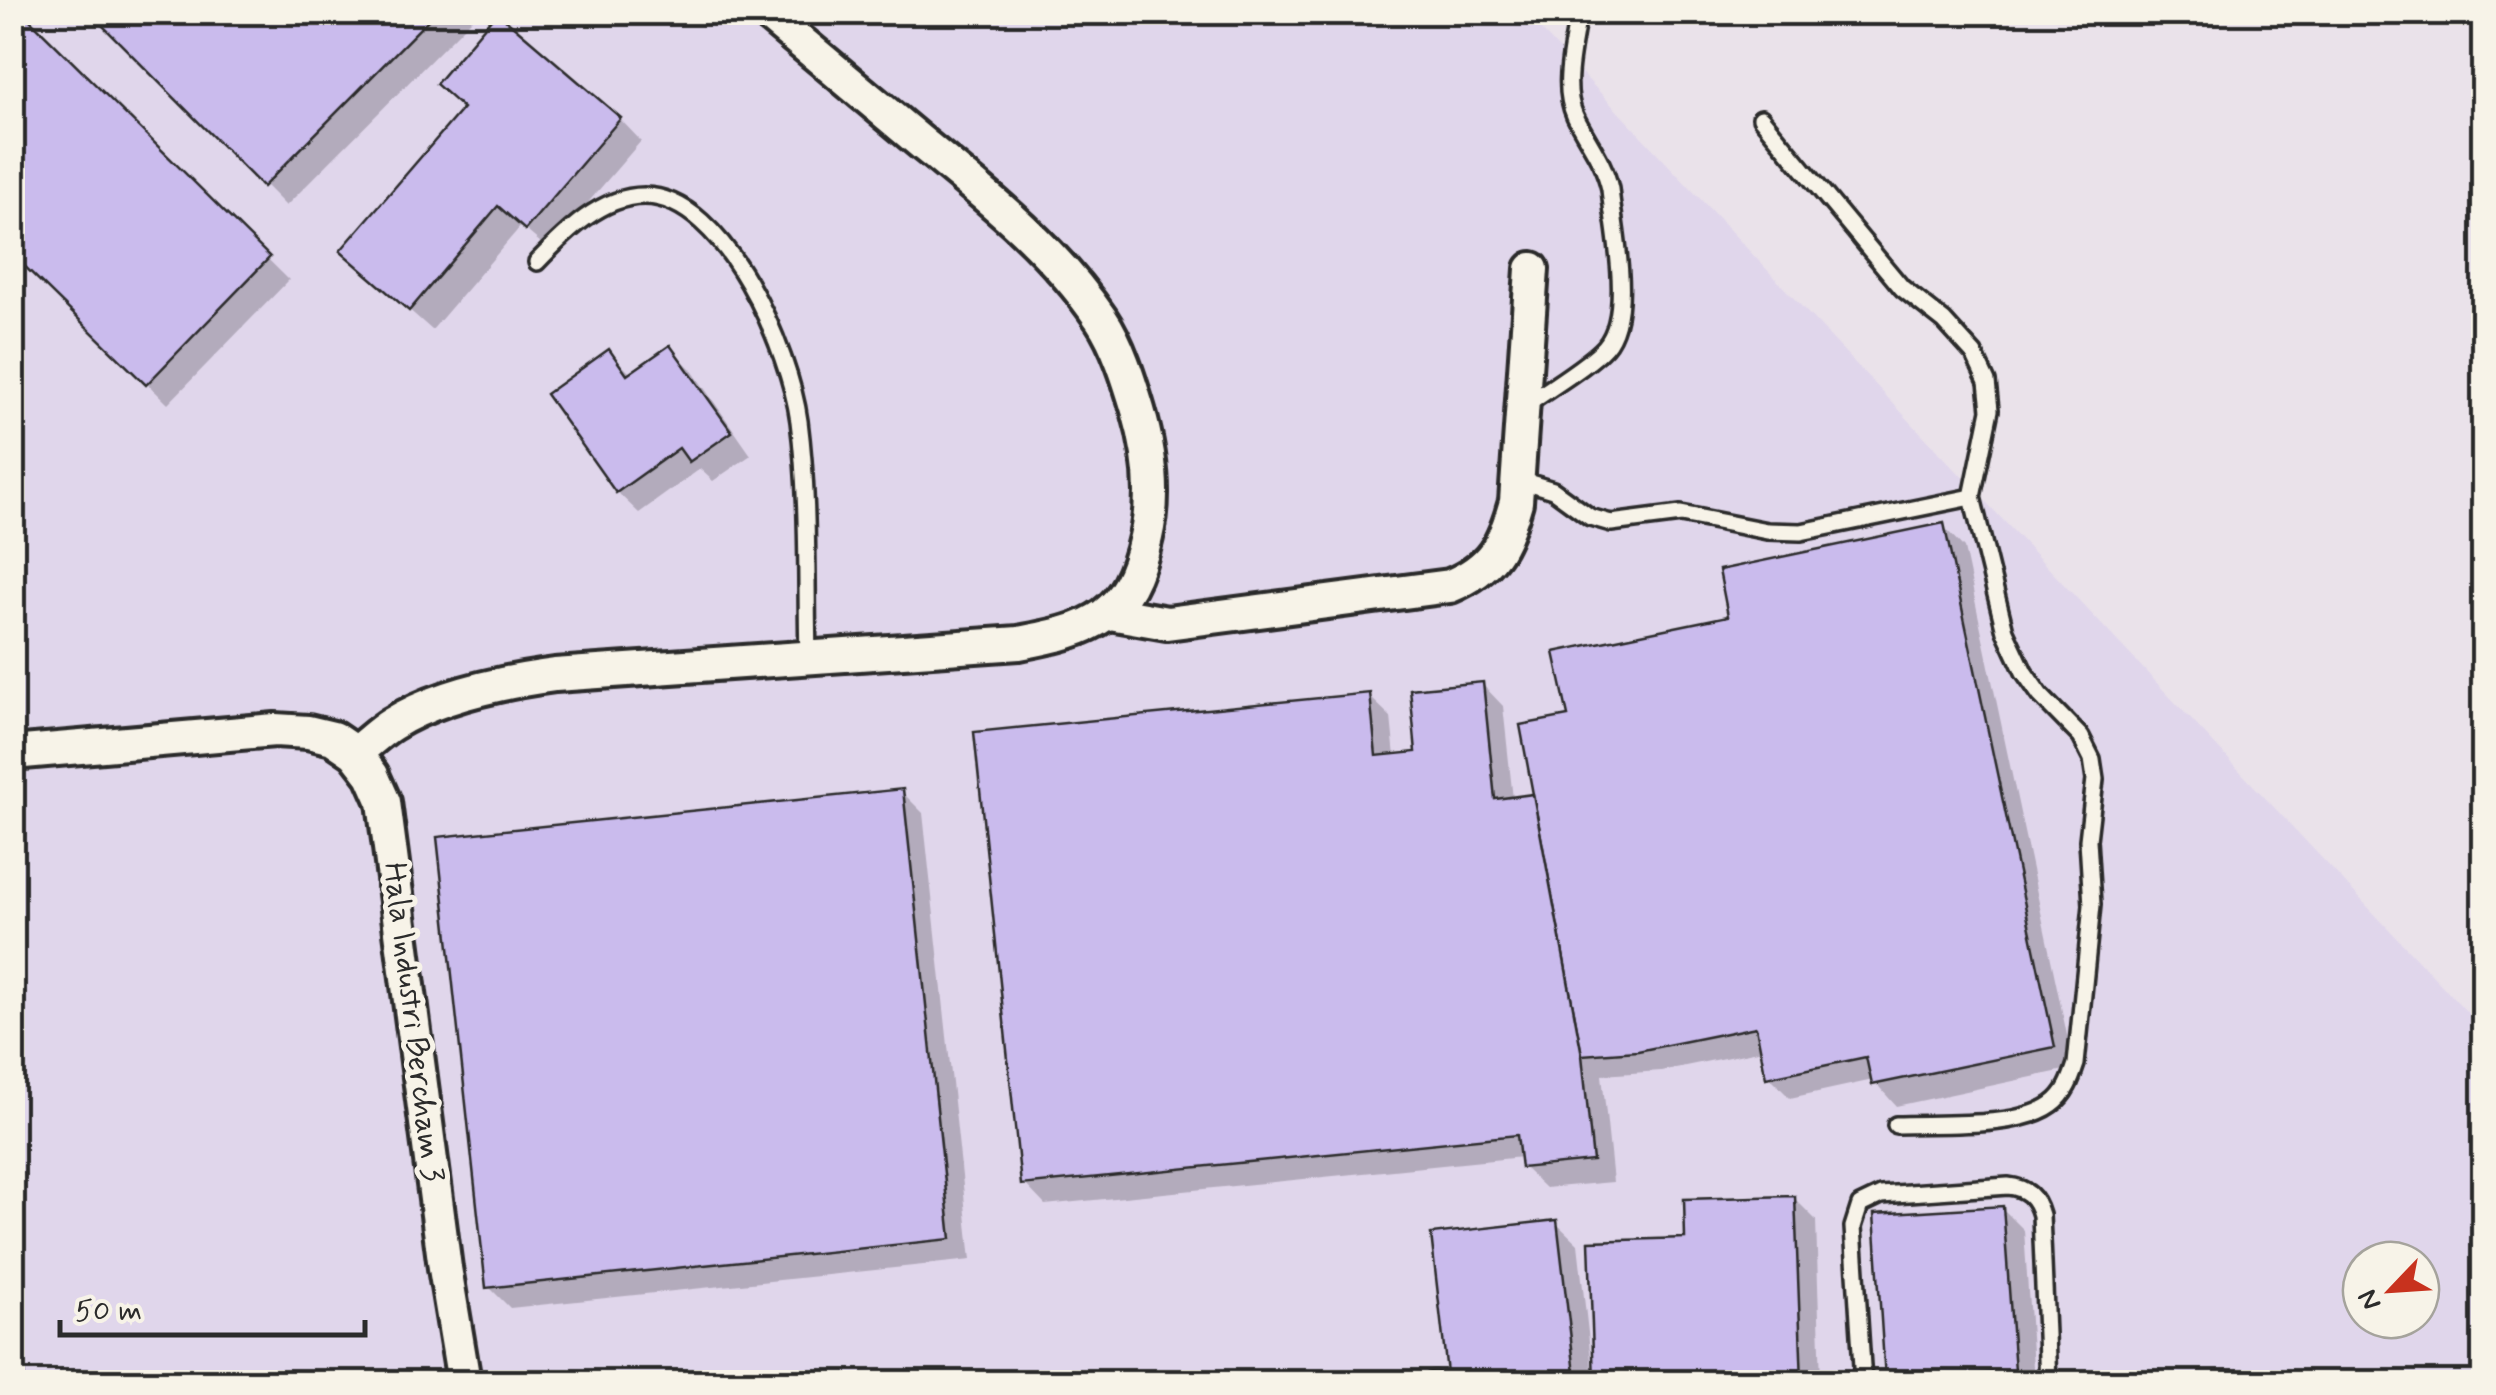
<svg xmlns="http://www.w3.org/2000/svg" width="2496" height="1395" viewBox="0 0 2496 1395" font-family="Mynerve,sans-serif">
<style>
.built{fill:#e0d6eb;fill-rule:evenodd}
.shadow{fill:#0003}
.building{fill:#cabbed;stroke:#2b2b2b;stroke-width:2.5}
.lines{fill:none;stroke-linecap:round;stroke-linejoin:round}
.service-casing{stroke:#2b2b2b;stroke-width:22}
.minor-casing{stroke:#2b2b2b;stroke-width:40}
.service{stroke:#f7f3e8;stroke-width:15}
.minor{stroke:#f7f3e8;stroke-width:32}
.labels{text-anchor:middle;dominant-baseline:central;stroke-width:10;stroke-linejoin:round;paint-order:stroke}
.street-label{font-size:32px;fill:#2b2b2b;stroke:#f7f3e8}
</style>
<rect width="100%" height="100%" fill="#eae2ea"/>
<filter id="ink" filterUnits="userSpaceOnUse"><feTurbulence type="fractalNoise" baseFrequency=".01" numOctaves="2"/><feDisplacementMap in="SourceGraphic" scale="20" xChannelSelector="R" yChannelSelector="G"/><feConvolveMatrix kernelMatrix="1 2 1 2 8 2 1 2 1" color-interpolation-filters="sRGB"/></filter>
<g filter="url(#ink)">
<path class="built" d="M12 13H1525L2483 1029V1382H13ZM2361 1260H2421V1320H2361Z"/>
<g class="shadow">
<path d="M18 12 289 280 168 404 12 251Z"/>
<path d="M113 12H466L472 19 286 206 103 22Z"/>
<path d="M620 119 641 141 548 249 521 226 432 330 343 251Z"/>
<path d="M670 348 691 369 751 455 713 481 700 469 639 513 617 492 609 352 632 375Z"/>
<path d="M1943 526 1964 548 2074 1068 1896 1106 1873 1080 1790 1098 1769 1077 1763 1050 1661 1071 1602 1075 1613 1182 1545 1188 1523 1167 1522 1157 1045 1205 1024 1183 1369 696 1391 717 1395 757 1419 754 1482 684 1503 706 1513 799 1536 796 1571 718 1731 618Z"/>
<path d="M12 535 23 732 12 733Z"/>
<path d="M902 792 923 813 971 1260 510 1308 488 1286Z"/>
<path d="M1794 1198 1816 1220 1821 1382H1450L1434 1236 1556 1223 1578 1244 1592 1368H1596L1687 1241Z"/>
<path d="M2002 1208 2024 1230 2034 1382H1891L1887 1378Z"/>
</g>
<g class="building">
<path d="M12 12H22L270 257 146 385 12 254Z"/>
<path d="M109 12H436L263 187 99 22Z"/>
<path d="M497 12 621 118 525 230 498 206 409 311 340 251 463 108 436 84Z"/>
<path d="M670 345 732 432 689 462 679 448 616 493 546 394 609 349 627 375Z"/>
<path d="M1944 523 2055 1047 1872 1085 1866 1057 1766 1078 1756 1027 1638 1051 1582 1055 1520 725 1568 716 1554 652 1728 616 1719 570Z"/>
<path d="M1483 682 1495 799 1533 794 1582 1055 1593 1161 1521 1168 1517 1135 1021 1185 974 732 1370 693 1376 756 1416 752 1410 689Z"/>
<path d="M903 789 951 1239 486 1288 437 837Z"/>
<path d="M1795 1196 1802 1382H1594L1589 1241 1685 1238 1684 1199Z"/>
<path d="M2003 1206 2015 1371 1885 1379 1874 1214Z"/>
<path d="M1557 1220 1576 1382H1448L1431 1234Z"/>
</g>
<g class="lines">
<g class="service-casing">
<g id="service">
<path d="M1761 118 1902 288 1944 321 1974 354 1987 382 1990 410 1972 497 2005 631 2024 672 2040 695 2081 737 2092 759 2095 779 2088 840 2092 905 2076 1064C2071 1079 2066 1094 2052 1104 2018 1129 1939 1123 1896 1125"/>
<path d="M537 262C565 233 601 196 644 196 726 196 790 353 799 421 809 499 806 579 808 658"/>
<path d="M1524 407C1546 390 1588 366 1605 347 1634 314 1614 231 1610 189 1604 161 1587 141 1575 116 1561 85 1574 45 1578 12"/>
<path d="M1517 479 1553 490 1590 517 1611 523 1681 514 1767 531 1801 532 1972 497"/>
<path d="M12 1341 15 1382"/>
<path d="M1433 1382 1434 1380"/>
<path d="M1863 1382 1853 1227 1860 1205 1881 1195 2008 1186C2027 1188 2036 1197 2041 1215L2048 1382"/>
</g>
</g>
<g class="minor-casing">
<g id="minor">
<path d="M1110 613 1167 623 1450 586C1493 568 1504 545 1516 502L1532 269"/>
<path d="M12 753 275 730 308 732 333 738 355 753 372 775 384 802 445 1268 464 1382"/>
<path d="M355 753C367 744 379 732 392 724 437 696 503 682 555 675L1019 643C1094 629 1128 618 1146 537 1156 495 1150 451 1138 410 1129 380 1118 344 1101 319 1053 248 988 197 923 144 870 100 818 56 765 12"/>
</g>
</g>
<use href="#service" class="service"/>
<use href="#minor" class="minor"/>
</g>
</g>
<g class="labels">
<g class="street-label">
<text transform="translate(413 1022) rotate(83)">Hala Industri Bercham 3</text>
</g>
</g>
<rect width="2496" height="1395" fill="none" stroke="#f7f3e8" stroke-width="50"/>
<rect x="25" y="25" width="2446" height="1345" fill="none" stroke="#2b2b2b" stroke-width="4" filter="url(#ink)"/>
<g transform="translate(2391 1290) rotate(245)"><circle r="48" fill="#f7f3e8" stroke="#a5a39c" stroke-width="2.5"/>
<path d="M0-8L18 38L0 25L-18 38Z" fill="#c8321e"/>
<text y="-15" font-size="28" font-weight="bold" text-anchor="middle" fill="#2b2b2b">N</text>
</g>
<path d="M60 1320v15h305v-15" fill="none" stroke="#2b2b2b" stroke-width="5"/>
<text x="75" y="1320" font-size="30" fill="#2b2b2b" stroke="#f7f3e8" stroke-width="8" paint-order="stroke">50 m</text>
</svg>
